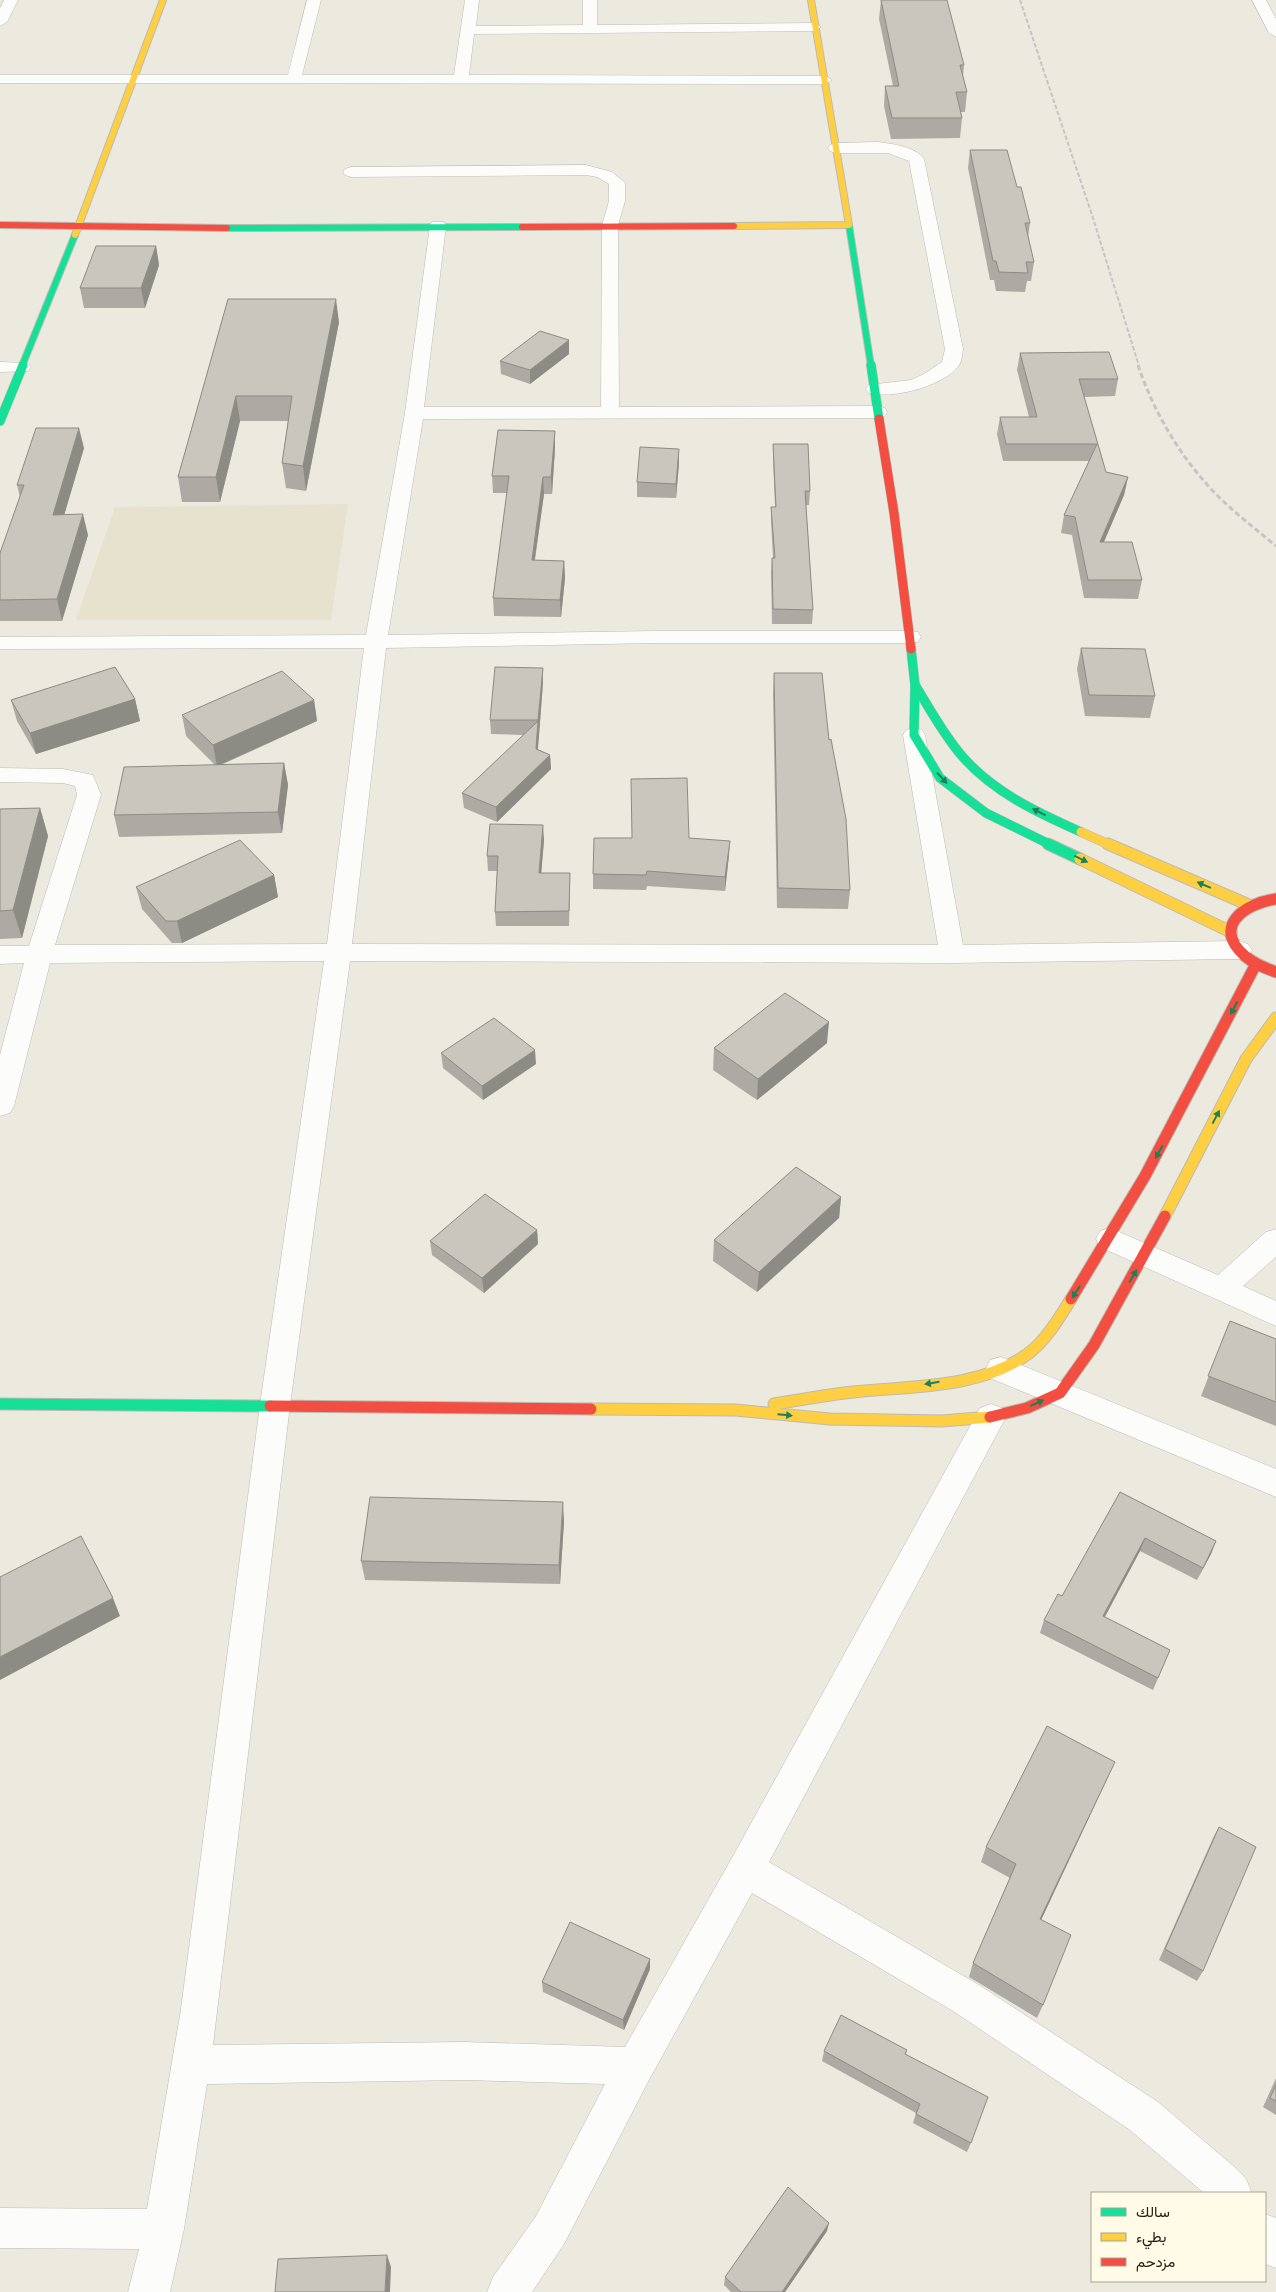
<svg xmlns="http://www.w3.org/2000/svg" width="1276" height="2292" viewBox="0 0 1276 2292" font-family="'Archivo Narrow',Vazirmatn,sans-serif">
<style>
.built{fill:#e6e2ce}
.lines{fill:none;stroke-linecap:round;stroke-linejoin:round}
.street-casing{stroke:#bdbbb2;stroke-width:1}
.fast-far2-casing{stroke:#bdbbb2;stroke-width:8}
.fast-far1-casing{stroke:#bdbbb2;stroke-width:10}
.fast-casing{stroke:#bdbbb2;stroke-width:13}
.slow-far2-casing{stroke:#bdbbb2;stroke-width:8}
.slow-far1-casing{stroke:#bdbbb2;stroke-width:10}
.slow-casing{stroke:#bdbbb2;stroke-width:13}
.jam-far2-casing{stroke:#bdbbb2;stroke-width:8}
.jam-far1-casing{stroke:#bdbbb2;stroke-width:10}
.jam-casing{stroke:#bdbbb2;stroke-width:13}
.street{fill:#fcfcfa;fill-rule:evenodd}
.fast-far2{stroke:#16e098;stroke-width:6}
.fast-far1{stroke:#16e098;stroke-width:9}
.fast{stroke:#16e098;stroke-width:11}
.slow-far2{stroke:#ffcf43;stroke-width:6}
.slow-far1{stroke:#ffcf43;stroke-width:9}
.slow{stroke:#ffcf43;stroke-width:11}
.jam-far2{stroke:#f24e42;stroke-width:6}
.jam-far1{stroke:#f24e42;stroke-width:9}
.jam{stroke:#f24e42;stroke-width:11}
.rail-far1{stroke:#c6c5c3;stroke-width:2;stroke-dasharray:4.5 2;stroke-linecap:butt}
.rail{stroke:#c6c5c3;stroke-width:3;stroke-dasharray:5.5 3;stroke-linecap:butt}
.wall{fill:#acaaa3}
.shaded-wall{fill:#8c8b84}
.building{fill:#c8c6bd;stroke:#8c8b84}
.oneway{fill:#1c8058}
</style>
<rect width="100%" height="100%" fill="#eceadf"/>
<path class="built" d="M348 504 331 620H76L115 507Z"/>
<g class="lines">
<g class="street-casing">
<g id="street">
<path d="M4 0H18L7 22 0 26V8Z"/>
<path d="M307 0H321L302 75H454L465 0H479L476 26 583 25V0H597V25L814 23 821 27 814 31 474 34 469 75 825 76 832 80 825 84 0 83V75H288Z"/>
<path d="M1252 0H1266L1276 19V37L1269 33Z"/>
<path d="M878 142C892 144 915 146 924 159L963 349C962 355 962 363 957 368 939 387 894 399 868 393L866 389 868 385 911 380 924 374 942 362 945 349 909 161 888 153H836L830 151 828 148 830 145 836 143Z"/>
<path d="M586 165 612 172 625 183V201L618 225 619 407 878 406 885 408 887 412 885 416 878 418 423 419 388 635 656 631H910L918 632 921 637 918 642 910 643H656L386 648 352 944 938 945 903 735 906 730 914 728 922 730 925 735 963 945 1239 941 1248 944 1252 950 1248 956 1239 959 952 963 350 961 290 1405 213 2045 464 2042 625 2047 733 1856 980 1408 991 1404 1002 1408 1006 1417 769 1862 979 1985 1158 2102 1238 2170 1246 2179 1252 2193H1204L1130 2130 953 2011 752 1893 649 2080 564 2244 532 2292H487L493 2277 536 2216 605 2084 464 2080 207 2084 184 2229 170 2292H128L139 2249 0 2248V2208L147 2209 181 2009 260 1405 324 961 50 963 14 1106 10 1113 0 1116V1055L24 963 0 964V946H29L77 795 75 786 63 783 0 782V768L63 769 93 775 101 795 55 945 327 944 364 648 0 649V637L366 635 405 413 430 226 432 222H444L446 226 424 407H601L602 225 609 201V184L597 177 586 175 351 177 345 175 343 172 345 169 351 167Z"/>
<path d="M0 362 28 363 31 367 28 371 0 372Z"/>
<path d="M1110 1228 1218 1275 1266 1232 1276 1229V1257L1243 1286 1276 1301V1326L1100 1247 1096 1239 1100 1231Z"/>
<path d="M1001 1357 1276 1469V1497L990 1378 986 1369 990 1360Z"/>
<path d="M1265 2214 1276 2218V2268L1265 2264Z"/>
</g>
</g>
<g class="fast-far2-casing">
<g id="fast-far2">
<path d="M849 225 871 366"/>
<path d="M227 228 522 227"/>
<path d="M22 366 75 235"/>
</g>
</g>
<g class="fast-far1-casing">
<g id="fast-far1">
<path d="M871 365 879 419"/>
<path d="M0 421 23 365"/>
<path d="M911 649 915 685 914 735 940 778 986 813 1051 845"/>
<path d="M915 685C930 709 943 734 962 756 993 792 1038 813 1081 832"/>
</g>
</g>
<g class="fast-casing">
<g id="fast">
<path d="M1048 844 1080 859"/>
<path d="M0 1404 270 1406"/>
</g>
</g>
<g class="slow-far2-casing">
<g id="slow-far2">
<path d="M734 226 849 225 811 0"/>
<path d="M75 235 163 0"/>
</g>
</g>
<g class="slow-far1-casing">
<path id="slow-far1" d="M1081 832 1110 845"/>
</g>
<g class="slow-casing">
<g id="slow">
<path d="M1108 844 1249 905"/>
<path d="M1080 859 1231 932"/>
<path d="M1165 1216 1246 1059 1276 1018"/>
<path d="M774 1404C800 1400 826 1395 853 1392 910 1386 981 1389 1029 1353 1047 1339 1059 1318 1071 1299"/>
<path d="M591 1409 736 1410 830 1419 942 1421 990 1417"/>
</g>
</g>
<g class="jam-far2-casing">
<g id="jam-far2">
<path d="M0 225 227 228"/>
<path d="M522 227 734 226"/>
</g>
</g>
<g class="jam-far1-casing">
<path id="jam-far1" d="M879 419 894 513 911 649"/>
</g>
<g class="jam-casing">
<g id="jam">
<path d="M1276 899C1245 903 1211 927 1245 956 1254 964 1265 968 1276 972"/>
<path d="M1071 1299 1145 1176 1256 964"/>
<path d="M270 1406 591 1409"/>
<path d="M990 1417 1027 1408 1060 1393 1094 1345 1165 1216"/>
</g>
</g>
<use href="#street" class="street"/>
<use href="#fast-far2" class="fast-far2"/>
<use href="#fast-far1" class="fast-far1"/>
<use href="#fast" class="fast"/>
<use href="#slow-far2" class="slow-far2"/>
<use href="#slow-far1" class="slow-far1"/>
<use href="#slow" class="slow"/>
<use href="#jam-far2" class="jam-far2"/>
<use href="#jam-far1" class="jam-far1"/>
<use href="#jam" class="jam"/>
<path class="rail-far1" d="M1020 0 1092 215 1139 366"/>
<path class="rail" d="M1138 365C1154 414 1185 465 1223 501 1240 517 1258 531 1276 546"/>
</g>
<g class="wall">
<path d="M881 0 964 65 963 76 967 92 965 112H961L962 118 960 138 891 139 884 106 885 86H893L879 19Z"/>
<path d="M970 150 1017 187 1030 223 1028 237 1034 262 1031 281H1027L1025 292 996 291 994 280H990L968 168Z"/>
<path d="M156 246 159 265 145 308H84L80 288Z"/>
<path d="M228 299 339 322 306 491 286 488 282 463 288 421H240L220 502H182L178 477Z"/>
<path d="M1020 353 1118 379 1115 396 1084 397 1106 472 1128 477 1124 495 1104 542 1142 580 1138 599 1084 598 1072 535 1061 533 1064 515 1089 461H1003L997 434 1000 417H1029L1017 370Z"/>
<path d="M569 354 530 384 501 374 500 361Z"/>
<path d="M773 444 810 491 809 505H806L813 610 812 624H772L771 572 772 558H773L771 522V507H775L773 458Z"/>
<path d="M84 448 64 515 88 535 62 621H0V553L20 497 17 485Z"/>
<path d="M555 448 552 494H544L535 560 564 561 565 578 561 617 494 616 493 598 507 493H493L492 476Z"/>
<path d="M679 463 676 498 637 497V482Z"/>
<path d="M1081 648 1155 696 1150 718 1085 716 1077 669Z"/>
<path d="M774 673 829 740 850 890 848 909 777 908 773 693Z"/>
<path d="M543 682 538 749 550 755 551 769 497 822 464 808 462 793 524 735 491 734 490 720Z"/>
<path d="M135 699 140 721 36 754 17 721 11 700Z"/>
<path d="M314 700 317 721 221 765 284 763 288 785 282 833 119 837 114 815 215 765 186 736 182 715Z"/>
<path d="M40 808 48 836 22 938 0 939V809Z"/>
<path d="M632 838H689L729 855 725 891 647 886 646 890 593 889V874Z"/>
<path d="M544 840 541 873H570V888L569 926H496L495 912 497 871H488L487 856Z"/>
<path d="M274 875 278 897 182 943H172L142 909 136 887Z"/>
<path d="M827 1043 757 1100 713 1070 714 1048Z"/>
<path d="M441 1053 536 1064 483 1100 443 1068Z"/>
<path d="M841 1197 839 1218 757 1292 713 1261 714 1240Z"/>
<path d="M537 1230 538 1244 484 1293 432 1255 430 1241Z"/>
<path d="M1230 1321 1276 1339V1426L1201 1396Z"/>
<path d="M1120 1492 1216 1541 1211 1554 1197 1580 1140 1551 1105 1617 1170 1650 1153 1690 1040 1633 1044 1620 1062 1596Z"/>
<path d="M564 1521 560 1584 365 1580 361 1561Z"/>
<path d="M1108 1777 1041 1920 1043 2005 1037 2018 969 1977 973 1963 1010 1878 981 1862 986 1847Z"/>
<path d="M1219 1827 1203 1971 1197 1981 1159 1960 1213 1838Z"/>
<path d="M650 1969 624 2030 543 1992 542 1982Z"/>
<path d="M907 2050 906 2054 971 2143 967 2152 913 2123 916 2113 822 2061 824 2051Z"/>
<path d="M1276 2078V2115L1263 2107Z"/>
<path d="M827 2231 785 2292H731L724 2285 725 2277Z"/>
</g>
<g class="shaded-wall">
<path d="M156 246 159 265 145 308 141 288Z"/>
<path d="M336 299 339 322 306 491 303 466Z"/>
<path d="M569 340V354L530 384V370Z"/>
<path d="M236 396 240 421 220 502 216 477Z"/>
<path d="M79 428 84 448 58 536 53 515Z"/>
<path d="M555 431V448L552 494 551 477Z"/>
<path d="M679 449V463L676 498V484Z"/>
<path d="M543 477 544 494 532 578V560Z"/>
<path d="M1128 477 1124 495 1096 560 1100 542Z"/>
<path d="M83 514 88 535 62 621 57 599Z"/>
<path d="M564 561 565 578 561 617 560 600Z"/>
<path d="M543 668V682L539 735 538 720Z"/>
<path d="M135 699 140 721 36 754 30 733Z"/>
<path d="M314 700 317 721 217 766 213 745Z"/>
<path d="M538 721 539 736 536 763V749Z"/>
<path d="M550 755 551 769 497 822 496 807Z"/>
<path d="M284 763 288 785 282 833 278 812Z"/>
<path d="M40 808 48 836 22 938 13 910Z"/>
<path d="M543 825 544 840 540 888 539 873Z"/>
<path d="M730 841 729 855 725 891V877Z"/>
<path d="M274 875 278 897 182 943 177 921Z"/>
<path d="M829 1022 827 1043 757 1100 758 1079Z"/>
<path d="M535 1050 536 1064 483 1100 482 1086Z"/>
<path d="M841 1197 839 1218 757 1292 759 1272Z"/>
<path d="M537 1230 538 1244 484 1293 482 1278Z"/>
<path d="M563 1502 564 1521 560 1584 559 1565Z"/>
<path d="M1145 1538 1140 1551 1098 1629 1103 1616Z"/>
<path d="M1216 1541 1211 1554 1197 1580 1203 1568Z"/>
<path d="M113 1598 120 1616 0 1680V1657Z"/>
<path d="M1115 1762 1108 1777 1035 1933 1040 1919Z"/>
<path d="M650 1959V1969L624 2030 623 2020Z"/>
<path d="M829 2223 827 2231 785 2292H782Z"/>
<path d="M387 2255 391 2267 390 2292H385Z"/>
</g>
<g class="building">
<path d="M881 0H947L964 65H960L967 92H956L962 118H892L885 86H899Z"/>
<path d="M970 150H1007L1017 187H1021L1030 223H1025L1034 262H1026L1028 273 999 272 996 261H993Z"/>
<path d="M96 246H156L141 288H80Z"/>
<path d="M228 299H336L303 466 282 463 292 396H236L216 477H178Z"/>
<path d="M540 331 569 340 530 370 500 361Z"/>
<path d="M1109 352 1118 379H1079L1106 472 1128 477 1100 542H1132L1142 580H1088L1075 517 1064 515 1097 444H1006L1000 417H1037L1020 353Z"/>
<path d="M36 428H79L53 515 83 514 57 599 0 600V553L24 485H17Z"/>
<path d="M498 430 555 431 551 477H543L532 560 564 561 560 600 493 598 509 476H492Z"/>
<path d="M773 444H808L810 491H805L813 610 773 609 772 558H775L771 507H776Z"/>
<path d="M640 447 679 449 676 484 637 482Z"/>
<path d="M1081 648 1145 649 1155 696 1089 695Z"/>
<path d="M115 667 135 699 30 733 11 700Z"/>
<path d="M495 667 543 668 538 720H490Z"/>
<path d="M282 671 314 700 213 745 182 715Z"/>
<path d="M774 673H822L829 740 831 739 846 819 850 890 778 888Z"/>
<path d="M538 721 536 749 550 755 496 807 462 793Z"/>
<path d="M284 763 278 812 114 815 124 767Z"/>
<path d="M687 778 689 838 730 841 725 877 647 871 646 875 593 874 594 838H632L631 779Z"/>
<path d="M40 808 13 910 0 911V809Z"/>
<path d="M490 824 543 825 539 873H570L569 911 495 912 498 856H487Z"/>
<path d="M240 840 274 875 177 921H166L136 887Z"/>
<path d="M785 993 829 1022 758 1079 714 1048Z"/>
<path d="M494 1018 535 1050 482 1086 441 1053Z"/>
<path d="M796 1167 841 1197 759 1272 714 1240Z"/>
<path d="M485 1194 537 1230 482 1278 430 1241Z"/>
<path d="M1230 1321 1276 1339V1402L1208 1376Z"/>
<path d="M1120 1492 1216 1541 1203 1568 1145 1538 1103 1616 1170 1650 1158 1678 1044 1620 1058 1594 1062 1596Z"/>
<path d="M370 1497 563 1502 559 1565 361 1561Z"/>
<path d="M81 1536 113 1598 0 1657V1577Z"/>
<path d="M1047 1726 1115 1762 1040 1919 1071 1935 1043 2005 973 1963 1016 1864 986 1847Z"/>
<path d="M1219 1827 1256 1847 1203 1971 1165 1949Z"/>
<path d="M570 1922 650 1959 623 2020 542 1982Z"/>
<path d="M841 2015 907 2050 905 2054 988 2097 971 2143 916 2114 920 2104 824 2051Z"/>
<path d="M1276 2085V2101L1270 2098Z"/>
<path d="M788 2187 829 2223 782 2292H741L725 2277Z"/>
<path d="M387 2255 385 2292H275L278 2259Z"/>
</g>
<defs><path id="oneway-solid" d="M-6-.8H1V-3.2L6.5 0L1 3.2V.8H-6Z" transform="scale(1.25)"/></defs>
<g class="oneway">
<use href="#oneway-solid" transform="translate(942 778) rotate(47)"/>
<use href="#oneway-solid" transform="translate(1039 812) rotate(-153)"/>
<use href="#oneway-solid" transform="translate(1081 859) rotate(26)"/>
<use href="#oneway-solid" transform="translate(1204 885) rotate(-157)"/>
<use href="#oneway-solid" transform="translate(1234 1008) rotate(117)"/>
<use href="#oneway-solid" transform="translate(1216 1117) rotate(-62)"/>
<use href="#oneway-solid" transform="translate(1159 1152) rotate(119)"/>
<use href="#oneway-solid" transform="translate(1133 1276) rotate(-60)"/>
<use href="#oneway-solid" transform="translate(1076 1292) rotate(123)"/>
<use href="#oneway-solid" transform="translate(932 1383) rotate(171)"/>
<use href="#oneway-solid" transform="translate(1037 1403) rotate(-24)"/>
<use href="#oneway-solid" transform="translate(785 1415) rotate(5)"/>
</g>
<rect x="1091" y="2192" width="175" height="90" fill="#fffbe7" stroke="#a7a395"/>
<rect x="1101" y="2208" width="25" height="8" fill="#16e098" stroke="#a7a395"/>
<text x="1136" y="2217" font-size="15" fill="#222019">سالك</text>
<rect x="1101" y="2233" width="25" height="8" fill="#ffcf43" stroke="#a7a395"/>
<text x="1136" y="2242" font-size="15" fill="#222019">بطيء</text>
<rect x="1101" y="2258" width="25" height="8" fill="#f24e42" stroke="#a7a395"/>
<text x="1136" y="2267" font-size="15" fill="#222019">مزدحم</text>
</svg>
